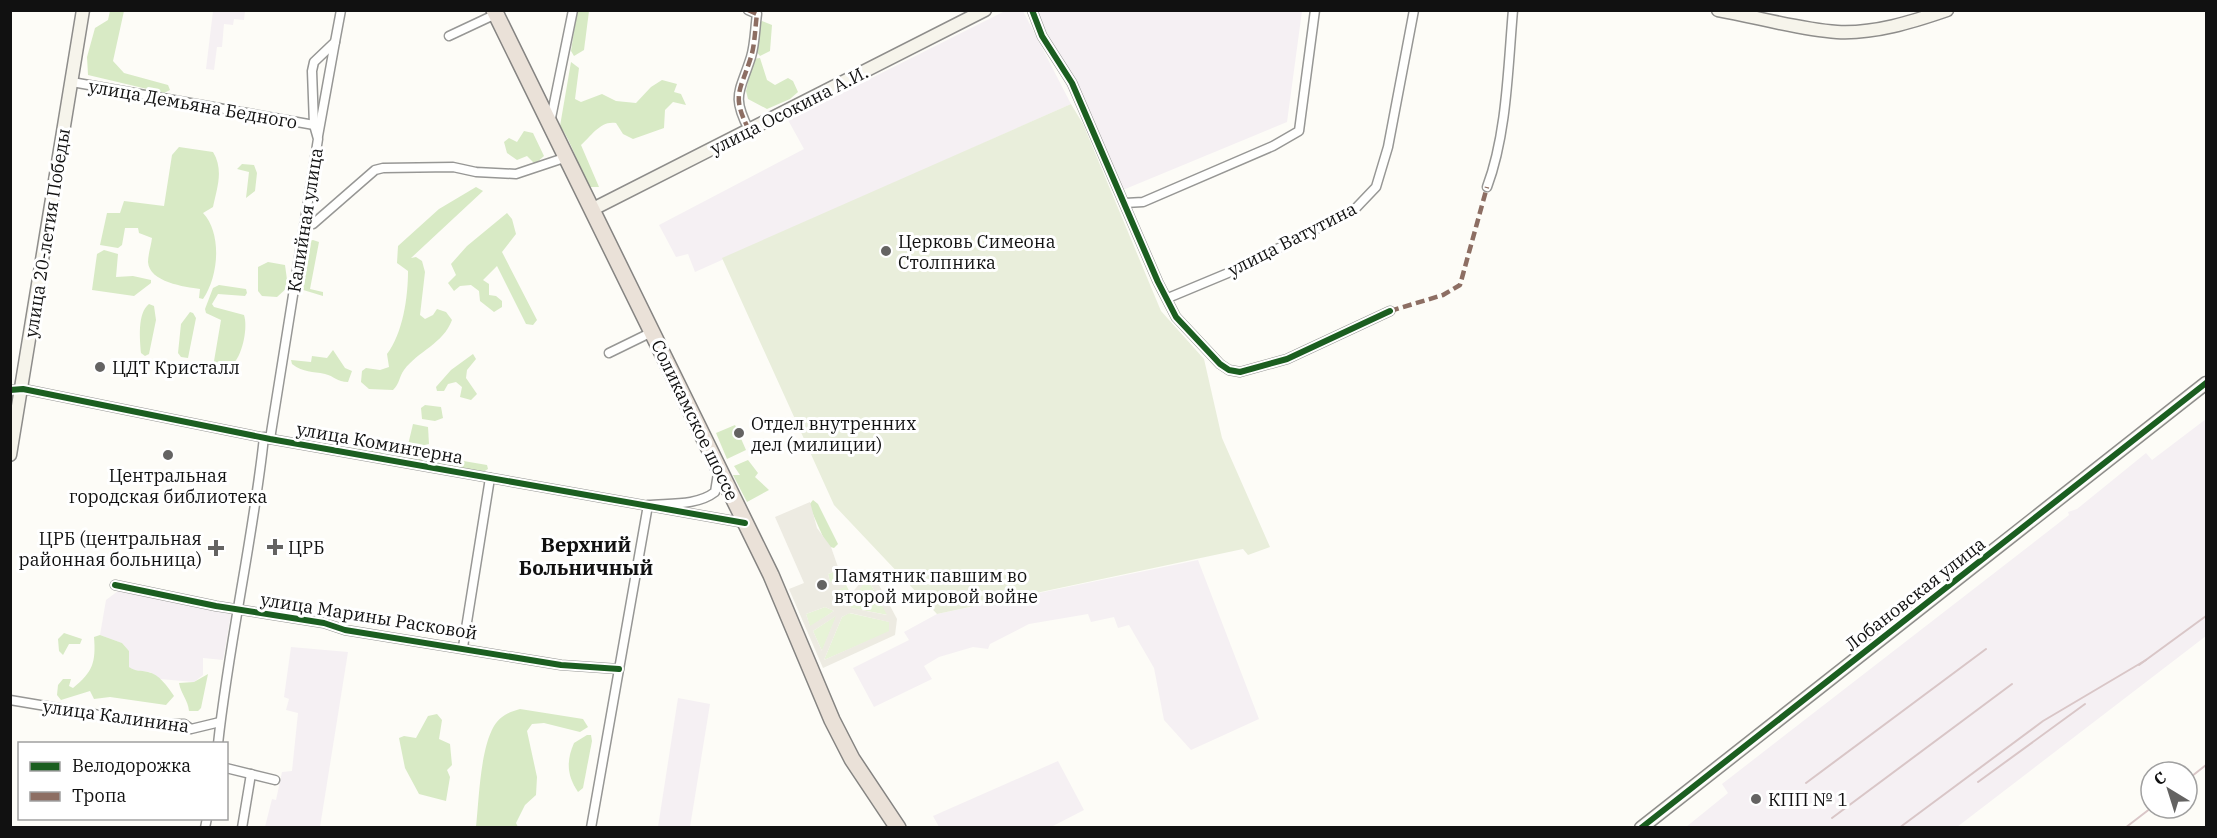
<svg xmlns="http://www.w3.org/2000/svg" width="2217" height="838" viewBox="0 0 2217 838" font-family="'IBM Plex Serif',serif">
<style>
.industrial{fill:#f5f0f3}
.green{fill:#e7f3d7}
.forest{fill:#d8eac5}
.cemetery{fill:#e9eedb}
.plaza{fill:#edebe2;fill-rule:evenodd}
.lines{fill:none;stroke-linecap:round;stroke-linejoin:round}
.street-casing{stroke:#979795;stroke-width:11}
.secondary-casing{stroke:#8e8d8b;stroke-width:15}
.highway-casing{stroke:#858482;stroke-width:18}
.street{stroke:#fffffe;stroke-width:8}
.secondary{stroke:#f6f4eb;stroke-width:12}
.highway{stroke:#eae1d8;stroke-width:15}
.rail{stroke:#d9c6c7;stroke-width:2}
.quiet{stroke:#8d6e63;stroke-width:4.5;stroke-dasharray:9 4.5;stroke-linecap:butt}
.cycleway-casing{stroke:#fff;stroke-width:10}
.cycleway{stroke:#1b5e20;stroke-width:6}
.poi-dot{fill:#646362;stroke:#fff;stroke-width:2}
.labels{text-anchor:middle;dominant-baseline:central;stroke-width:6;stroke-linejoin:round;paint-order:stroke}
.street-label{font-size:18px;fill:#111;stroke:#fff}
.poi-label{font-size:18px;fill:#111;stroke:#fff;text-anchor:start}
.neighbourhood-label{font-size:20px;font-weight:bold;fill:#111;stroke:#fff}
</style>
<rect width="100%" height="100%" fill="#fdfcf7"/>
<g class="industrial">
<path d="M213 11H245L244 20 234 19 233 25 224 24 222 47H217L214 70 206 69Z"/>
<path d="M1005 11H1023L1071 104 695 272 688 254 676 257 659 225 804 149 788 120Z"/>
<path d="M1030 11H1302L1287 122 1118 192Z"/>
<path d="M2206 419V636L1957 827H1686L1728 793 1722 784 2069 515 2068 512 2077 509 2146 453 2152 460Z"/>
<path d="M1198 560 1259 719 1191 750 1164 720 1154 668 1129 625 1118 628 1114 617 1091 622 1088 614 1029 624 990 644 988 649 973 647 939 657 924 666 932 679 874 707 853 668 909 640 904 632 937 614Z"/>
<path d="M118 591 231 614 223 660 203 658V675L194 682 160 679 150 672 135 671 129 667V651L122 643 100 635 106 600Z"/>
<path d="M291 647 348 652 320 827H265L272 799 276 800 282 772 292 771 298 713 286 710 289 699 284 697Z"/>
<path d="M678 698 710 704 690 827H658Z"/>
<path d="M1058 761 1084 810 1051 827H939L933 816Z"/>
</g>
<g class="green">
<path d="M839 570 850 593 846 601 842 600 834 591 841 578 830 582 828 574Z"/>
<path d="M867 578 888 615 851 608 849 604Z"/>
<path d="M825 607 834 611 810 627 806 614Z"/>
<path d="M849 613 890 622 889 632 824 660 842 617Z"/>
<path d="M837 615 822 651 813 631Z"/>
</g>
<g class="forest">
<path d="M110 11H124L113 61 124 73 168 85 170 90 164 93 88 75 87 57 95 28 108 20Z"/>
<path d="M577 11H589L584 50 574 56 571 51Z"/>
<path d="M762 21 772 25 770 51 760 56 756 51C756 41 760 34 758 24Z"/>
<path d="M760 58 767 80 775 85 788 78 793 81 798 92 790 99 767 109 748 99 746 91 753 59Z"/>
<path d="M571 62 579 68 575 99 581 102 602 94 616 101 636 103 651 87 662 80 677 84 674 92 681 94 686 105 673 102 665 110 664 128 633 139 623 134 616 123C601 120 591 136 581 145L599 187H590C578 167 573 144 560 126Z"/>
<path d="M524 131 533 133 544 156 535 164 527 156 517 160 507 153 504 142 509 138 517 142Z"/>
<path d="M179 147 213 152C224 170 217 188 213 207L203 213C222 233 219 276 203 299L199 298 200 289C185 287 149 282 148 262 148 255 151 246 152 238L139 233 138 228H125L122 245 118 248 100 245 107 213H120L124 201 164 206 172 155Z"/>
<path d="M242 164 254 165 257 173 255 191 246 198 249 172 237 169Z"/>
<path d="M476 187 483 191 411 258 416 257 422 261 425 272 420 315 425 319 433 315 437 309 446 312 452 320C443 344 418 351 404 370 399 377 400 383 393 390L369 389 361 382 362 371 366 368 380 370 389 367 387 354C403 333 408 297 408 271L397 263 398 246 439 209Z"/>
<path d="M507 213 512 219 516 234 502 252 537 320 533 325 526 324 497 266 483 280 489 284V295L496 296 502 301V307L494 312 480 301 479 291 471 285 460 286 454 291 448 283 456 275 451 264 467 246Z"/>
<path d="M313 240 319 242 310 289 323 292V296L300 289 308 241Z"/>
<path d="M104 250 118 254 116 277 133 276 151 280V283L134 296 92 290 97 254Z"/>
<path d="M268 262 285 265 288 287 277 297 262 296 258 291V267Z"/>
<path d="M219 285 246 289 247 293 245 296 218 294 212 304 214 307 244 315C248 327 243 353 234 363 232 366 225 368 221 370L213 367 221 320 206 313 205 309 213 288Z"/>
<path d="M149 304 154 306 156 320 149 354 145 356 141 353C140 340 137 313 149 304Z"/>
<path d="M190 312 193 313 196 318 188 358 181 357 178 353 181 324Z"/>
<path d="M333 350 345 368 352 371 348 382C337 382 334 376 325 374 312 371 304 373 292 364L291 360 311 362 312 356 327 358Z"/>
<path d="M473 354 476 359 467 370 466 378 477 394 471 400 460 397 462 387 456 382 448 384 444 391H437L436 387 451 370Z"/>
<path d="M425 405 441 407 443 418 435 421 422 419 421 408Z"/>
<path d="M413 424 428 427 429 444 412 448 408 445Z"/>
<path d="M735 425 746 450 727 459 716 433Z"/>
<path d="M352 442 487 465 488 469 483 472 351 448Z"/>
<path d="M748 460 758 473 755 477 769 490 747 502 733 475H740L734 466Z"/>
<path d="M813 500 818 504 838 544 834 548 827 546 809 505Z"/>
<path d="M64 633 82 639 80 644H69L63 655 59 651 58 639Z"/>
<path d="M100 635 122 643 129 651V667C136 672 140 670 148 672 159 674 168 687 174 696L166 705 110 697 94 699 90 691 61 700 57 695 58 685 63 679H71L69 686 73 688C93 672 96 662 94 637Z"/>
<path d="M208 674 201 708 198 711H189C188 700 181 694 179 683L194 682Z"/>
<path d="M520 709 583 719 588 727 580 732 544 723 532 724 527 731 537 777 536 795 525 805 516 823 518 827H476C479 800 480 750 494 726 500 716 509 712 520 709Z"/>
<path d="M437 714 442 720 439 739 450 744 452 765 447 770 450 777 446 801 419 794 405 768 399 738 404 736 416 738 428 716Z"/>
<path d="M587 735H591L592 741 583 788 578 792C567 776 566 761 574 743Z"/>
</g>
<path class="cemetery" d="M1071 104 1083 124 1161 311 1204 359 1222 438 1270 547 1248 555 1243 549 937 614 834 505 722 258Z"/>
<path class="plaza" d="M810 502 817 528 831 547 839 570 828 574 830 582 842 578 845 587 835 591 837 595 846 600 871 570 897 619 895 635 823 668 789 589 804 583 775 517ZM867 579H868L887 615 851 608 849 604ZM825 607 834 611 810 626 806 614ZM850 613 889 622V631L824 660 842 617ZM836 616 822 650V651L813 631Z"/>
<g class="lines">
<g class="street-casing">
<g id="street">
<path d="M748 10 757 14C755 28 755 44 751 57 740 92 731 95 749 130"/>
<path d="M1032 10 1042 36 1072 83 1158 282 1176 317 1220 364 1229 370 1240 372 1287 359 1390 311"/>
<path d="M449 36 496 14"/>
<path d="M72 82 314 125"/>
<path d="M550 123 573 10"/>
<path d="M318 136 335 42"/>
<path d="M1487 187C1507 134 1508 66 1513 10"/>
<path d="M1125 203 1143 202 1273 146 1299 131 1315 10"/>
<path d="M305 223 313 224 375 170 383 168 453 167 476 172 516 174 567 157"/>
<path d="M1168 298 1240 268 1355 209 1376 187 1388 147 1414 10"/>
<path d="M609 353 652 332"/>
<path d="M10 390 23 389 270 439 745 523"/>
<path d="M270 439 318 139 314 125 312 71 314 62 335 42 341 10"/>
<path d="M115 585 216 606 324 623 345 630 561 665 619 669"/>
<path d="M463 647 490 478"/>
<path d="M10 700 153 724H184L191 729 220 722"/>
<path d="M218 744C229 641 253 540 264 437"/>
<path d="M226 768 275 780"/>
<path d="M205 828 207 818"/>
<path d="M242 828 251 774"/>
<path d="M591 828 648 505C669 503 697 506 715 492L718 473"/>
</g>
</g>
<g class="secondary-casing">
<g id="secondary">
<path d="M1718 10C1757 17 1797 29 1837 32 1874 34 1912 22 1947 10"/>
<path d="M593 209 985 10"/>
<path d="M10 455 83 10"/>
<path d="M1641 828 2206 383"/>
</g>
</g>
<g class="highway-casing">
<path id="highway" d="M494 10 771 575 832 720 852 759 898 828"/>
</g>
<use href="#street" class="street"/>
<use href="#secondary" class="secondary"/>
<use href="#highway" class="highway"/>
<g class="rail">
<path d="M2139 665 2206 616"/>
<path d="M2187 780 2206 765"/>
<path d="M1978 782 2085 704"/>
<path d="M1806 783 1986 649"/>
<path d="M1832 818 2012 684"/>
<path d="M1899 828 2043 721 2146 660"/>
<path d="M2125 828 2151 808"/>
</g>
<g class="quiet">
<path d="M748 10 757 14C755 28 755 44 751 57 740 92 731 95 749 130"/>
<path d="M1390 311 1443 295 1460 285 1487 187"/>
</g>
<g class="cycleway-casing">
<g id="cycleway">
<path d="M1032 10 1042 36 1072 83 1158 282 1176 317 1220 364 1229 370 1240 372 1287 359 1390 311"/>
<path d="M10 390 23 389 270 439 745 523"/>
<path d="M115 585 216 606 324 623 345 630 561 665 619 669"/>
<path d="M1641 828 2206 383"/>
</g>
</g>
<use href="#cycleway" class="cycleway"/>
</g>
<g class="poi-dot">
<circle cx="886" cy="251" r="6"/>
<circle cx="100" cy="367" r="6"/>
<circle cx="739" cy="433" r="6"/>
<circle cx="168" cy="455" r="6"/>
<path d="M272 538h6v6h6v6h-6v6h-6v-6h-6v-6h6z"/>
<path d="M213 539h6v6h6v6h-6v6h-6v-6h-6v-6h6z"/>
<circle cx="822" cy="585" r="6"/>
<circle cx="1756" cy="799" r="6"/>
</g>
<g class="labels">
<g class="street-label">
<text transform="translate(193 104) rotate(10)">улица Демьяна Бедного</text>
<text transform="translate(789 110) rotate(-27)">улица Осокина А.И.</text>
<text transform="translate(305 220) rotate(-81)">Калийная улица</text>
<text transform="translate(47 233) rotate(-81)">улица 20-летия Победы</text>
<text transform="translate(1292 239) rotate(-27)">улица Ватутина</text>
<text transform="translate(695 420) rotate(64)">Соликамское шоссе</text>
<text transform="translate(380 443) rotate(10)">улица Коминтерна</text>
<text transform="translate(1915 594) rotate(-38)">Лобановская улица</text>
<text transform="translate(369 616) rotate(9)">улица Марины Расковой</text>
<text transform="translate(116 716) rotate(8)">улица Калинина</text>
</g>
<g class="poi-label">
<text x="898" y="241">Церковь Симеона<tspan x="898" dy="21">Столпника</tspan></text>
<text x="112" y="367">ЦДТ Кристалл</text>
<text x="751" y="423">Отдел внутренних<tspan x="751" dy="21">дел (милиции)</tspan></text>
<text x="168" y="475" text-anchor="middle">Центральная<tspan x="168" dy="21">городская библиотека</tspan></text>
<text x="202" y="538" text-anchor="end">ЦРБ (центральная<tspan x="202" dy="21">районная больница)</tspan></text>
<text x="288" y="547">ЦРБ</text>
<text x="834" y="575">Памятник павшим во<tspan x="834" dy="21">второй мировой войне</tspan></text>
<text x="1768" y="799">КПП № 1</text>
</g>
<g class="neighbourhood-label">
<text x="586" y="544">Верхний<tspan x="586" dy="23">Больничный</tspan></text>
</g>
</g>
<rect width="2217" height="838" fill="none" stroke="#111111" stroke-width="24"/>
<rect x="18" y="742" width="210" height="78" fill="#ffffff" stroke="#a0a0a0" stroke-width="1.5"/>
<rect x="30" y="762" width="30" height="9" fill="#1b5e20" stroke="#a0a0a0" stroke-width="1.5"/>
<text x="72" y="772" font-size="18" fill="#111111">Велодорожка</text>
<rect x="30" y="792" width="30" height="9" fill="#8d6e63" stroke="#a0a0a0" stroke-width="1.5"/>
<text x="72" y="802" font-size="18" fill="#111111">Тропа</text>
<g transform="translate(2169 790) rotate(322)"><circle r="28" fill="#ffffff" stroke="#a0a0a0" stroke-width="1.5"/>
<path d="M0-4.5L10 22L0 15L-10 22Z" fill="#646362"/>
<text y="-9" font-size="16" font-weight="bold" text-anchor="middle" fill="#111111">С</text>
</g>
</svg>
